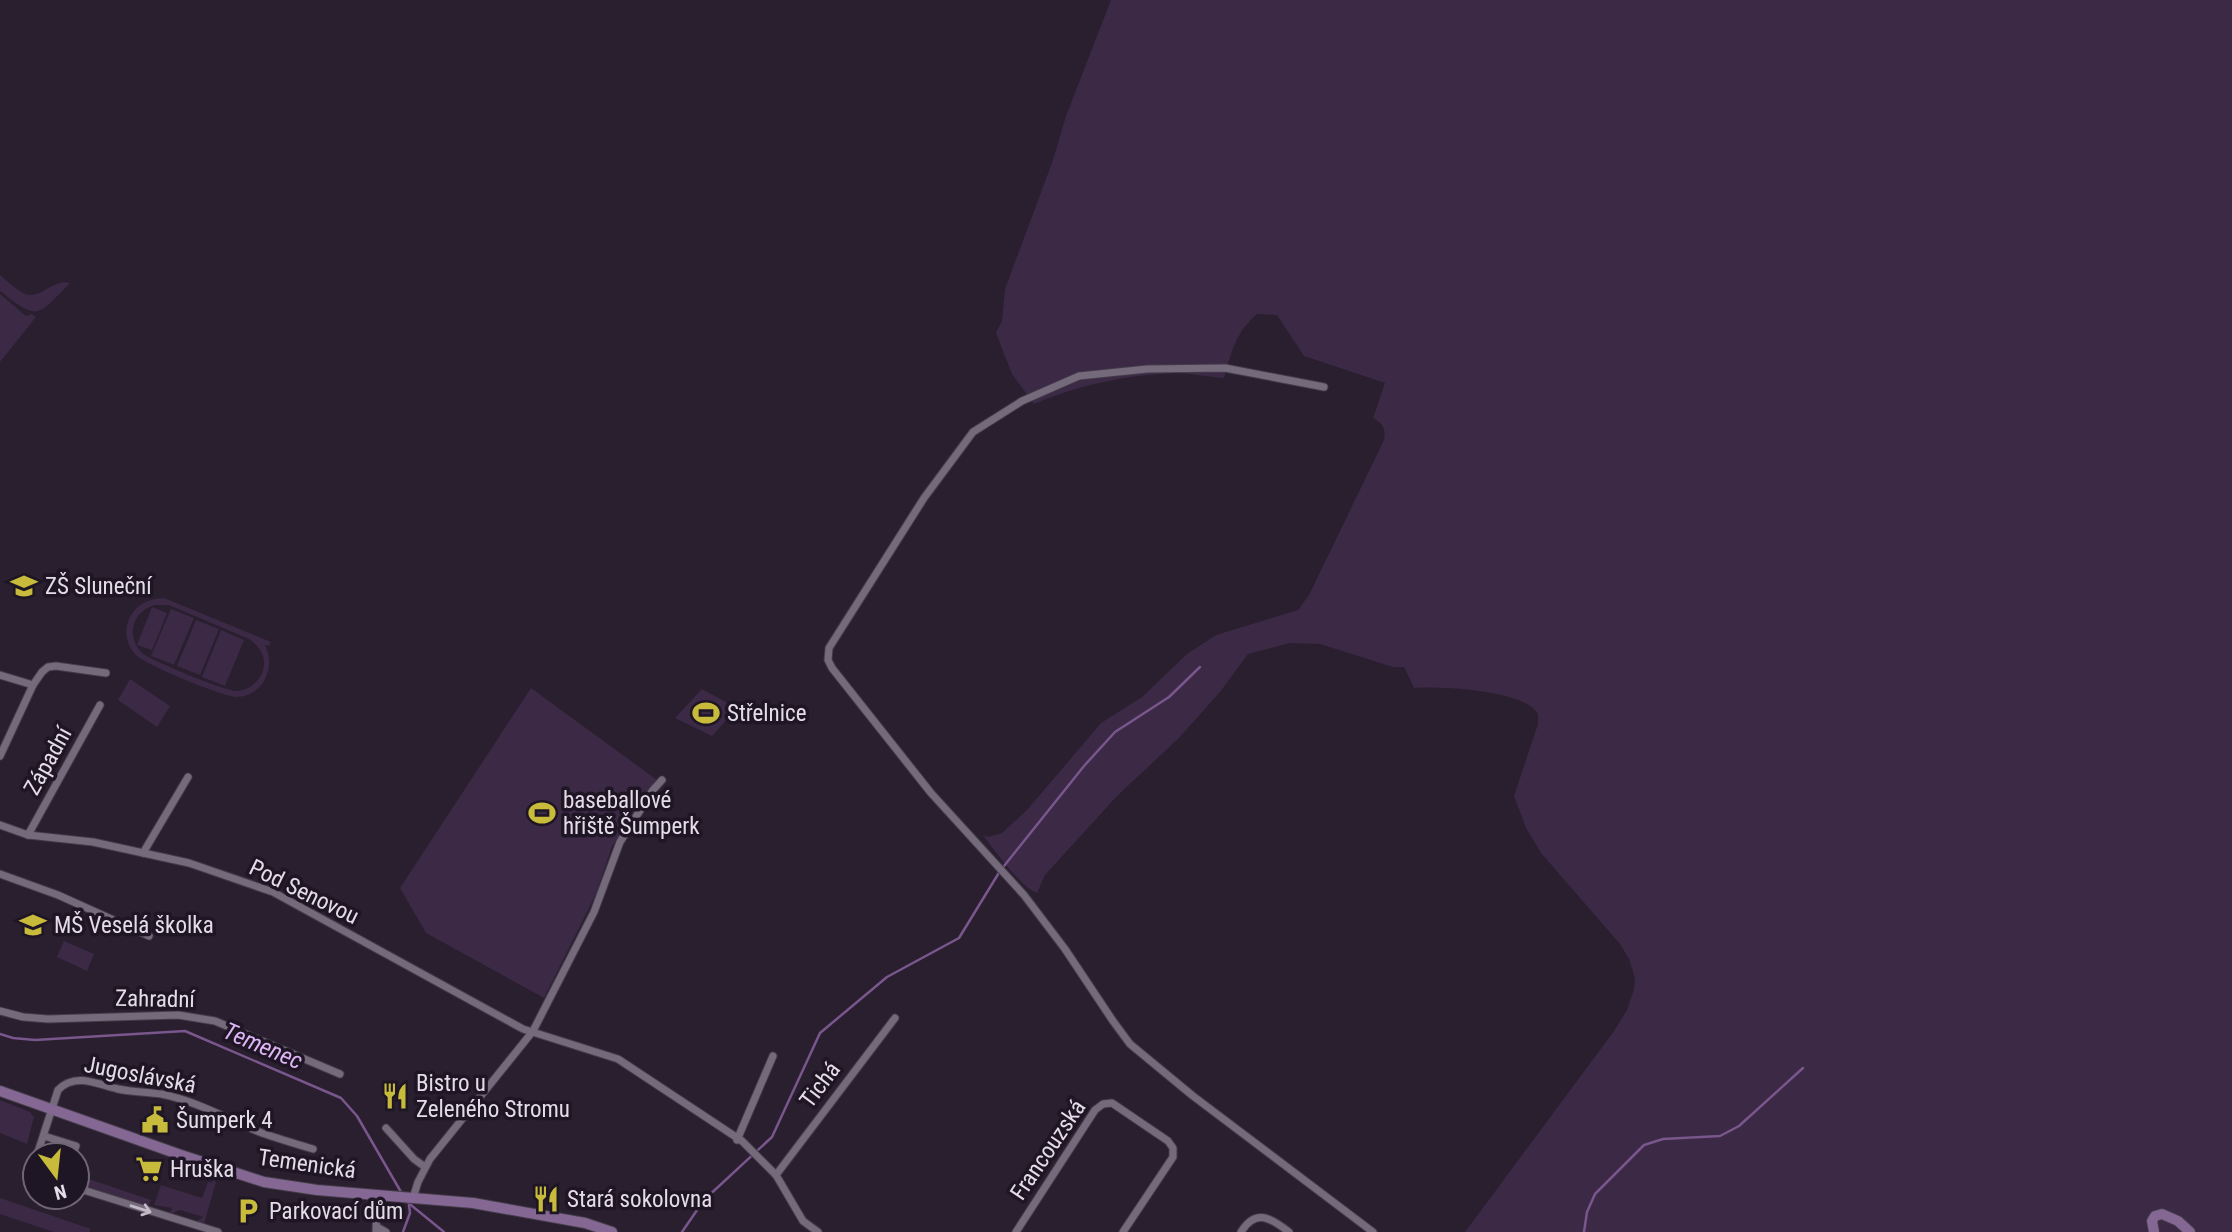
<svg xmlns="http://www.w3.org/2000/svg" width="2232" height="1232" viewBox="0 0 2232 1232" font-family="'Roboto Condensed',sans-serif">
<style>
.green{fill:#3b2945;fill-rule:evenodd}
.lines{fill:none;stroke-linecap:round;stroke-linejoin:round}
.stream{stroke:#79568c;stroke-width:2.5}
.street-casing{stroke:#443c49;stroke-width:9}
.secondary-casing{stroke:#443c49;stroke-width:12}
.street{stroke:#75697c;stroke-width:7}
.secondary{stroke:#846793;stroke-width:10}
.oneway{stroke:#c3bac8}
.labels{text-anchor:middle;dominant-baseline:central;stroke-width:7;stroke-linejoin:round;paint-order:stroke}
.poi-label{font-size:23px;fill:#e4dde8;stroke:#1f1625;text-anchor:start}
.street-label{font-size:23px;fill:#e4dde8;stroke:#1f1625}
.water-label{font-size:24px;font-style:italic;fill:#deb5f5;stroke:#1f1625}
</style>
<rect width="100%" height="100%" fill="#291f2f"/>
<g class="green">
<path d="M1111 0H2232V1232H1465L1614 1031 1627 1010 1634 989 1635 978 1629 959 1620 944 1541 853 1526 828 1514 796 1538 724V714C1525 690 1440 686 1414 688L1404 667H1393L1320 644 1290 643 1248 654 1220 692 1179 738 1117 796 1045 875 1037 893C1022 889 993 848 983 835L988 837 1002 833 1027 810 1101 723 1142 697 1187 654 1216 635 1298 610 1309 595 1384 440C1386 428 1383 424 1373 418L1385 383 1304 356 1277 315 1257 314C1235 333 1232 352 1224 378 1207 377 1190 373 1174 373 1126 375 1078 385 1034 404L1012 374 996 333 1002 321 1005 289 1053 160 1066 116Z"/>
<path d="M0 275C7 281 15 288 23 293 40 302 52 278 70 283 37 316 39 322 0 291Z"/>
<path d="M0 294 26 316 32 314 36 317 0 362Z"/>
<path d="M164 598 271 642 269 646 265 645C276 667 264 695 238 697 225 698 143 664 135 654 126 644 124 631 129 619 136 604 148 599 164 598ZM154 605H169L249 639C259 646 265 655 264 666 262 679 251 690 238 691 226 692 156 662 143 654 126 637 131 613 154 605Z"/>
<path d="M152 607 167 613 152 650 137 645Z"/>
<path d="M171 609 194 618 174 665 151 656Z"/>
<path d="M196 620 219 629 200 675 177 666Z"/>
<path d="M221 630 244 640 225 686 202 677Z"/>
<path d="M130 679 170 706 157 727 118 700Z"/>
<path d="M531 688 657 780 612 846 596 894 544 998 426 933 400 888Z"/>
<path d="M702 689 737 708 712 736 675 718Z"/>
<path d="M64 941 94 954 87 971 57 957Z"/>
<path d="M0 1100 30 1112 34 1117 27 1144 0 1133Z"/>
<path d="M77 1175 151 1200 148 1207 77 1185Z"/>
<path d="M213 1179 216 1182 204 1224 197 1221 203 1217 180 1210 170 1214 172 1208 154 1205 161 1185 202 1198 208 1182 212 1183Z"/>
<path d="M0 1198 91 1229 89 1232H54L0 1214Z"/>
</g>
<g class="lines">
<g class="stream">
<path d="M0 1034 13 1038 35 1040 185 1031 341 1098 357 1116 401 1192"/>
<path d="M406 1201 444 1232"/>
<path d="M403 1232 410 1213 409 1205"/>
<path d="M682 1232 704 1200 772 1137 820 1033 887 977 959 938 1000 871 1084 766 1115 732 1169 697 1200 667"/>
<path d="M1584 1232 1587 1212 1595 1194 1644 1145 1663 1139 1720 1136 1739 1126 1803 1068"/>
</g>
<g class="street-casing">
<g id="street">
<path d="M1324 387 1225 368 1147 369 1079 376 1022 401 973 432 924 498 829 648 828 660 832 668 931 793 1024 895 1065 949 1113 1021 1130 1044 1193 1096 1373 1232"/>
<path d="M0 675 33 685"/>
<path d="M0 756 33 685 42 672 48 667 56 666 106 673"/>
<path d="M0 825 28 835 93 842 189 863 273 892 523 1029 618 1059 742 1141 776 1175 803 1221 818 1232"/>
<path d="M28 835 100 705"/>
<path d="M143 853 188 777"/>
<path d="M0 874 58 895 149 936"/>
<path d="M0 1011 23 1017 48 1019 178 1015 215 1021 340 1074"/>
<path d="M386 1128 414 1159 425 1167"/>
<path d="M44 1136 76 1146 72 1155"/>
<path d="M737 1140 773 1056"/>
<path d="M37 1155 58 1090C75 1072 97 1084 118 1089 132 1092 147 1092 161 1094 197 1101 229 1120 262 1133 279 1139 296 1144 313 1149"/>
<path d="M776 1175 895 1018"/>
<path d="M77 1188 218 1232"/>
<path d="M413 1198 418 1182 430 1159 533 1031 594 912 620 842 653 790 662 780"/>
<path d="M377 1227 386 1232"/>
<path d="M376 1232 377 1194"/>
<path d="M1016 1232 1095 1110 1103 1104 1112 1103 1168 1141 1173 1148V1157L1123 1232"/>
<path d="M1241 1232C1256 1208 1271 1218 1289 1232"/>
</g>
</g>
<g class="secondary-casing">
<g id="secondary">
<path d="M0 1091 178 1154 264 1182 317 1190 473 1203 585 1223 612 1232"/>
<path d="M2154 1232 2152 1221 2155 1216 2162 1214 2178 1221 2190 1232"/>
</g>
</g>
<use href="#street" class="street"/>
<use href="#secondary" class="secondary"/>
</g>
<defs><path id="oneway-shaft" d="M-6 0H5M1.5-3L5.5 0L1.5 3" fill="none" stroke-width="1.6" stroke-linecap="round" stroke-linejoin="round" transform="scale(1.75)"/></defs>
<use class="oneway" href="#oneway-shaft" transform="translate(141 1209) rotate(18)"/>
<defs>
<g id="school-bare" transform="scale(2.1)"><path d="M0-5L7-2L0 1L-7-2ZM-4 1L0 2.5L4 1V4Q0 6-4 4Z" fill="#c8bb3b" stroke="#1f1625" stroke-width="2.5" paint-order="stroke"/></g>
<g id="stadium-bare" transform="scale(2.1)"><path d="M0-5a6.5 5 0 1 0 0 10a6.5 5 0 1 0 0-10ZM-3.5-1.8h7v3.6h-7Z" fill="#c8bb3b" stroke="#1f1625" stroke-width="2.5" paint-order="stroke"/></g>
<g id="restaurant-bare" transform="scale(2.1)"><path d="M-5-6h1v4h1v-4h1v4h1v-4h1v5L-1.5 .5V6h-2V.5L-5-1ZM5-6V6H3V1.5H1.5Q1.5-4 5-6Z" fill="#c8bb3b" stroke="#1f1625" stroke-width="2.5" paint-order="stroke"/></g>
<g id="civic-bare" transform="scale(2.1)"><path d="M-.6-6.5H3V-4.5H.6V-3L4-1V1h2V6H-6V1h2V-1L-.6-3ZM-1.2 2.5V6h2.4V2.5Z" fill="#c8bb3b" stroke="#1f1625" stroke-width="2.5" paint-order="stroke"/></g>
<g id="supermarket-bare" transform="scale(2.1)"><path d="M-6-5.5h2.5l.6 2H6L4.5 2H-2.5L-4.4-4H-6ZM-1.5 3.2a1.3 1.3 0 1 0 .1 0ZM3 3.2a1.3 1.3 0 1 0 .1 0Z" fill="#c8bb3b" stroke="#1f1625" stroke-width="2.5" paint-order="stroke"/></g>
<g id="parking-bare" transform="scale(2.1)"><path d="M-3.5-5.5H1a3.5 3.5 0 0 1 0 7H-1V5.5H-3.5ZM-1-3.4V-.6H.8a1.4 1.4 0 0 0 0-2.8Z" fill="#c8bb3b" stroke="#1f1625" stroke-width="2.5" paint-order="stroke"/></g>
</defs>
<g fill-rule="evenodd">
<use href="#school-bare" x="24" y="586"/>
<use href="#stadium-bare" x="706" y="713"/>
<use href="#stadium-bare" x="542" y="813"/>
<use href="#school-bare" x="33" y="925"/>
<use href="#restaurant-bare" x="395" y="1096"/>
<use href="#civic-bare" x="155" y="1120"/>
<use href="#supermarket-bare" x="149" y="1169"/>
<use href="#restaurant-bare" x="546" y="1199"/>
<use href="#parking-bare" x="248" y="1211"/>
</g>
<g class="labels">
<g class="poi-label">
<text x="45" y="586">ZŠ Sluneční</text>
<text x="727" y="713">Střelnice</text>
<text x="563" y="800">baseballové<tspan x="563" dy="26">hřiště Šumperk</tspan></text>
<text x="54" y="925">MŠ Veselá školka</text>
<text x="416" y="1083">Bistro u<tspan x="416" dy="26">Zeleného Stromu</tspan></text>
<text x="176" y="1120">Šumperk 4</text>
<text x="170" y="1169">Hruška</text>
<text x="567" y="1199">Stará sokolovna</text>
<text x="269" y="1211">Parkovací dům</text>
</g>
<g class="street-label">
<text transform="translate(48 761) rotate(-61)">Západní</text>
<text transform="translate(304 892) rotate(26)">Pod Senovou</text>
<text transform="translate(155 999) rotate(1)">Zahradní</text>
<text transform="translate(140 1075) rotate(11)">Jugoslávská</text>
<text transform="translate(820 1085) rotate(-53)">Tichá</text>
<text transform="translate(1048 1150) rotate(-56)">Francouzská</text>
<text transform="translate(307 1164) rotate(8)">Temenická</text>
</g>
<g class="water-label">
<text transform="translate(263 1046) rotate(23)">Temenec</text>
</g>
</g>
<g transform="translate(56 1176) rotate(165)"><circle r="33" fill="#1f1625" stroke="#6e6673" stroke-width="2"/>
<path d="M0-5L12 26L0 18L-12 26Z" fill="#c8bb3b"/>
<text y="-10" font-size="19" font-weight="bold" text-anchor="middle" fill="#e4dde8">N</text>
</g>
</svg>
